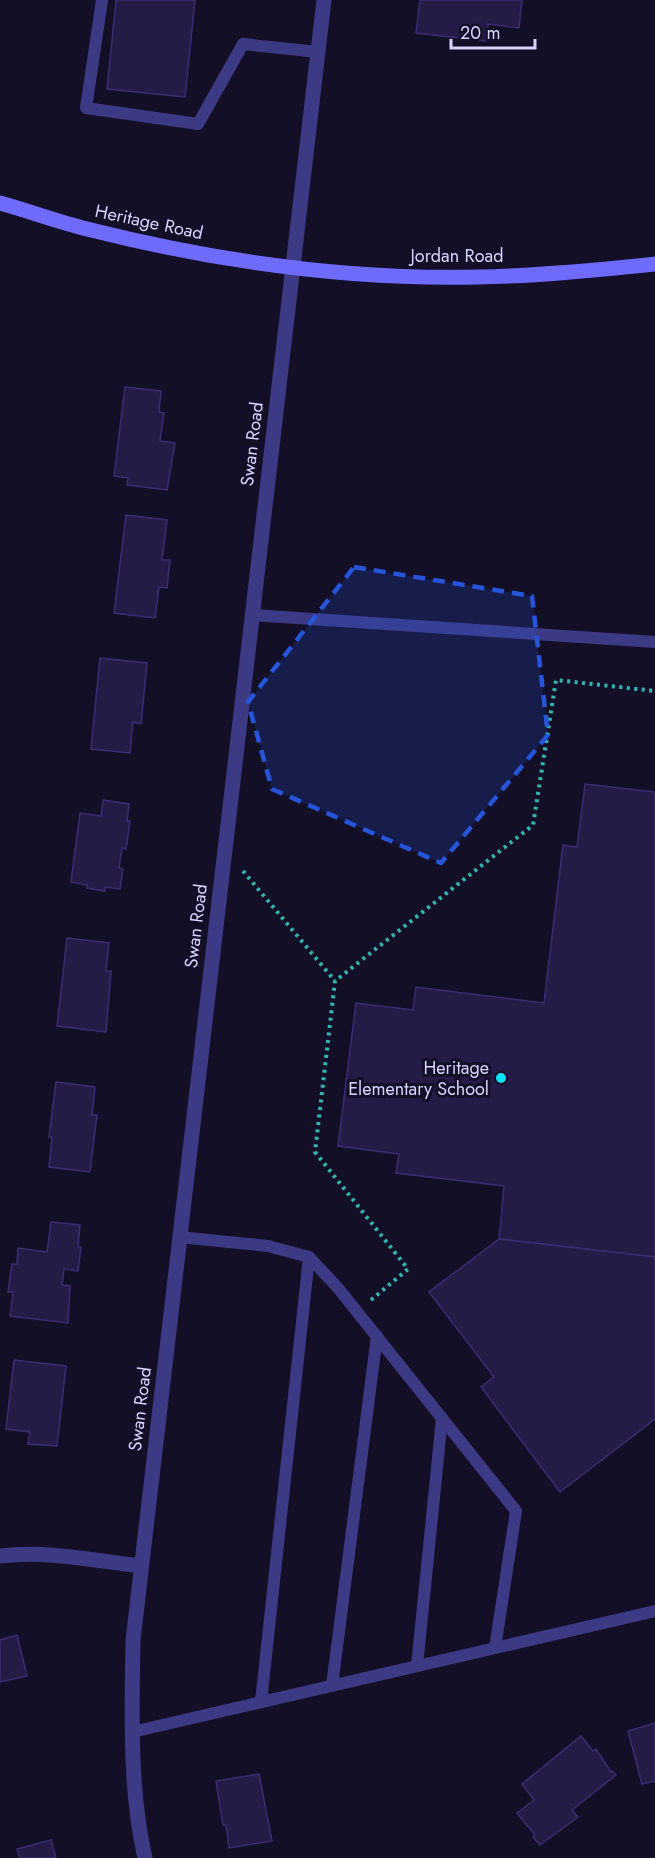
<svg xmlns="http://www.w3.org/2000/svg" width="655" height="1858" viewBox="0 0 655 1858" font-family="Jost,sans-serif">
<style>
.building{fill:#241b47;stroke:#3b2d73;stroke-width:1.5}
.lines{fill:none;stroke-linecap:round;stroke-linejoin:round}
.path{stroke:#2fb8b0;stroke-width:4;stroke-dasharray:3 4.5;stroke-linecap:butt}
.lane{stroke:#3d3a85;stroke-width:12}
.street{stroke:#3d3a85;stroke-width:15}
.secondary{stroke:#6f6bff;stroke-width:15}
.marked{fill:#2655da;fill-opacity:0.2;stroke:#2655da;stroke-width:4.5;stroke-dasharray:12 8;stroke-linejoin:round}
.poi-dot{fill:#00e5ff;stroke:#130f26;stroke-width:2}
.labels{text-anchor:middle;dominant-baseline:central;stroke-width:6;stroke-linejoin:round;paint-order:stroke}
.street-label{font-size:18px;fill:#d9d4ff;stroke:#130f26}
.poi-label{font-size:18px;fill:#d9d4ff;stroke:#130f26;text-anchor:end}
</style>
<rect width="100%" height="100%" fill="#130f26"/>
<g class="building">
<path d="M116 0H195L185 97 107 89Z"/>
<path d="M420 0H522L519 28 488 24 486 41 416 33Z"/>
<path d="M125 387 161 391 159 412 164 413 160 441 175 443 167 490 127 485 128 478 114 476Z"/>
<path d="M126 515 167 520 162 560H170L167 588 159 587 155 618 114 613Z"/>
<path d="M100 658 147 663 141 724 133 722 130 753 91 749Z"/>
<path d="M585 784 655 792V1257L499 1239 504 1186 396 1173 399 1154 338 1146 356 1003 413 1010 416 987 544 1003 563 845 577 847Z"/>
<path d="M103 800 129 804 127 821H130L126 849 122 848 121 854 119 868 123 869 120 889 105 887V891L87 888V885L71 882 80 813 101 816Z"/>
<path d="M67 938 109 943 106 971H111L106 1032 57 1026Z"/>
<path d="M56 1082 95 1087 92 1115H97L90 1172 49 1167 52 1137H49Z"/>
<path d="M51 1222 80 1225 78 1247H81L78 1271 64 1269 62 1285 70 1286 68 1323 10 1316 13 1292H8L12 1264H17L18 1248 47 1252Z"/>
<path d="M499 1239 655 1257V1419L560 1492 481 1387 494 1377 429 1292Z"/>
<path d="M14 1360 66 1366 57 1446 28 1444 30 1432 6 1429Z"/>
<path d="M17 1635 27 1676 0 1682V1640Z"/>
<path d="M655 1723V1781L642 1784 628 1731Z"/>
<path d="M581 1736 593 1751 596 1749 611 1772 612 1771 616 1775 572 1810 578 1817 540 1845 533 1837 535 1835 517 1813 534 1800 522 1784Z"/>
<path d="M259 1774 272 1841 229 1848 226 1825H223L216 1781Z"/>
<path d="M51 1840 56 1858H20L17 1849Z"/>
</g>
<g class="lines">
<g class="path">
<path d="M243 871 335 981"/>
<path d="M371 1300 408 1269 315 1152 335 981 533 825 556 680 655 691"/>
</g>
<g class="lane">
<path d="M102 0 86 108 198 124 243 44 318 52"/>
<path d="M252 615 655 642"/>
<path d="M179 1237 268 1246 309 1257 338 1288 516 1511 495 1648"/>
<path d="M417 1666 442 1418"/>
<path d="M332 1686 377 1336"/>
<path d="M261 1702 309 1257"/>
<path d="M132 1732 655 1611"/>
</g>
<g class="street">
<path d="M0 1556C47 1550 95 1561 141 1566"/>
<path d="M145 1858C129 1789 132 1710 133 1640L324 0"/>
</g>
<path class="secondary" d="M0 203C29 211 58 222 87 229 214 261 347 280 478 277 538 276 596 270 655 264"/>
</g>
<path class="marked" d="M354 567 532 596 548 735 441 863 272 789 248 702Z"/>
<circle class="poi-dot" cx="501" cy="1078" r="6"/>
<g class="labels">
<g class="street-label">
<text transform="translate(149 222) rotate(12)">Heritage Road</text>
<text x="457" y="256">Jordan Road</text>
<text transform="translate(252 444) rotate(-83)">Swan Road</text>
<text transform="translate(196 926) rotate(-83)">Swan Road</text>
<text transform="translate(140 1409) rotate(-83)">Swan Road</text>
</g>
<g class="poi-label">
<text x="489" y="1068">Heritage<tspan x="489" dy="21">Elementary School</tspan></text>
</g>
</g>
<path d="M451 39v9h84v-9" fill="none" stroke="#d9d4ff" stroke-width="3"/>
<text x="460" y="39" font-size="18" fill="#d9d4ff" stroke="#130f26" stroke-width="4.5" paint-order="stroke">20 m</text>
</svg>
